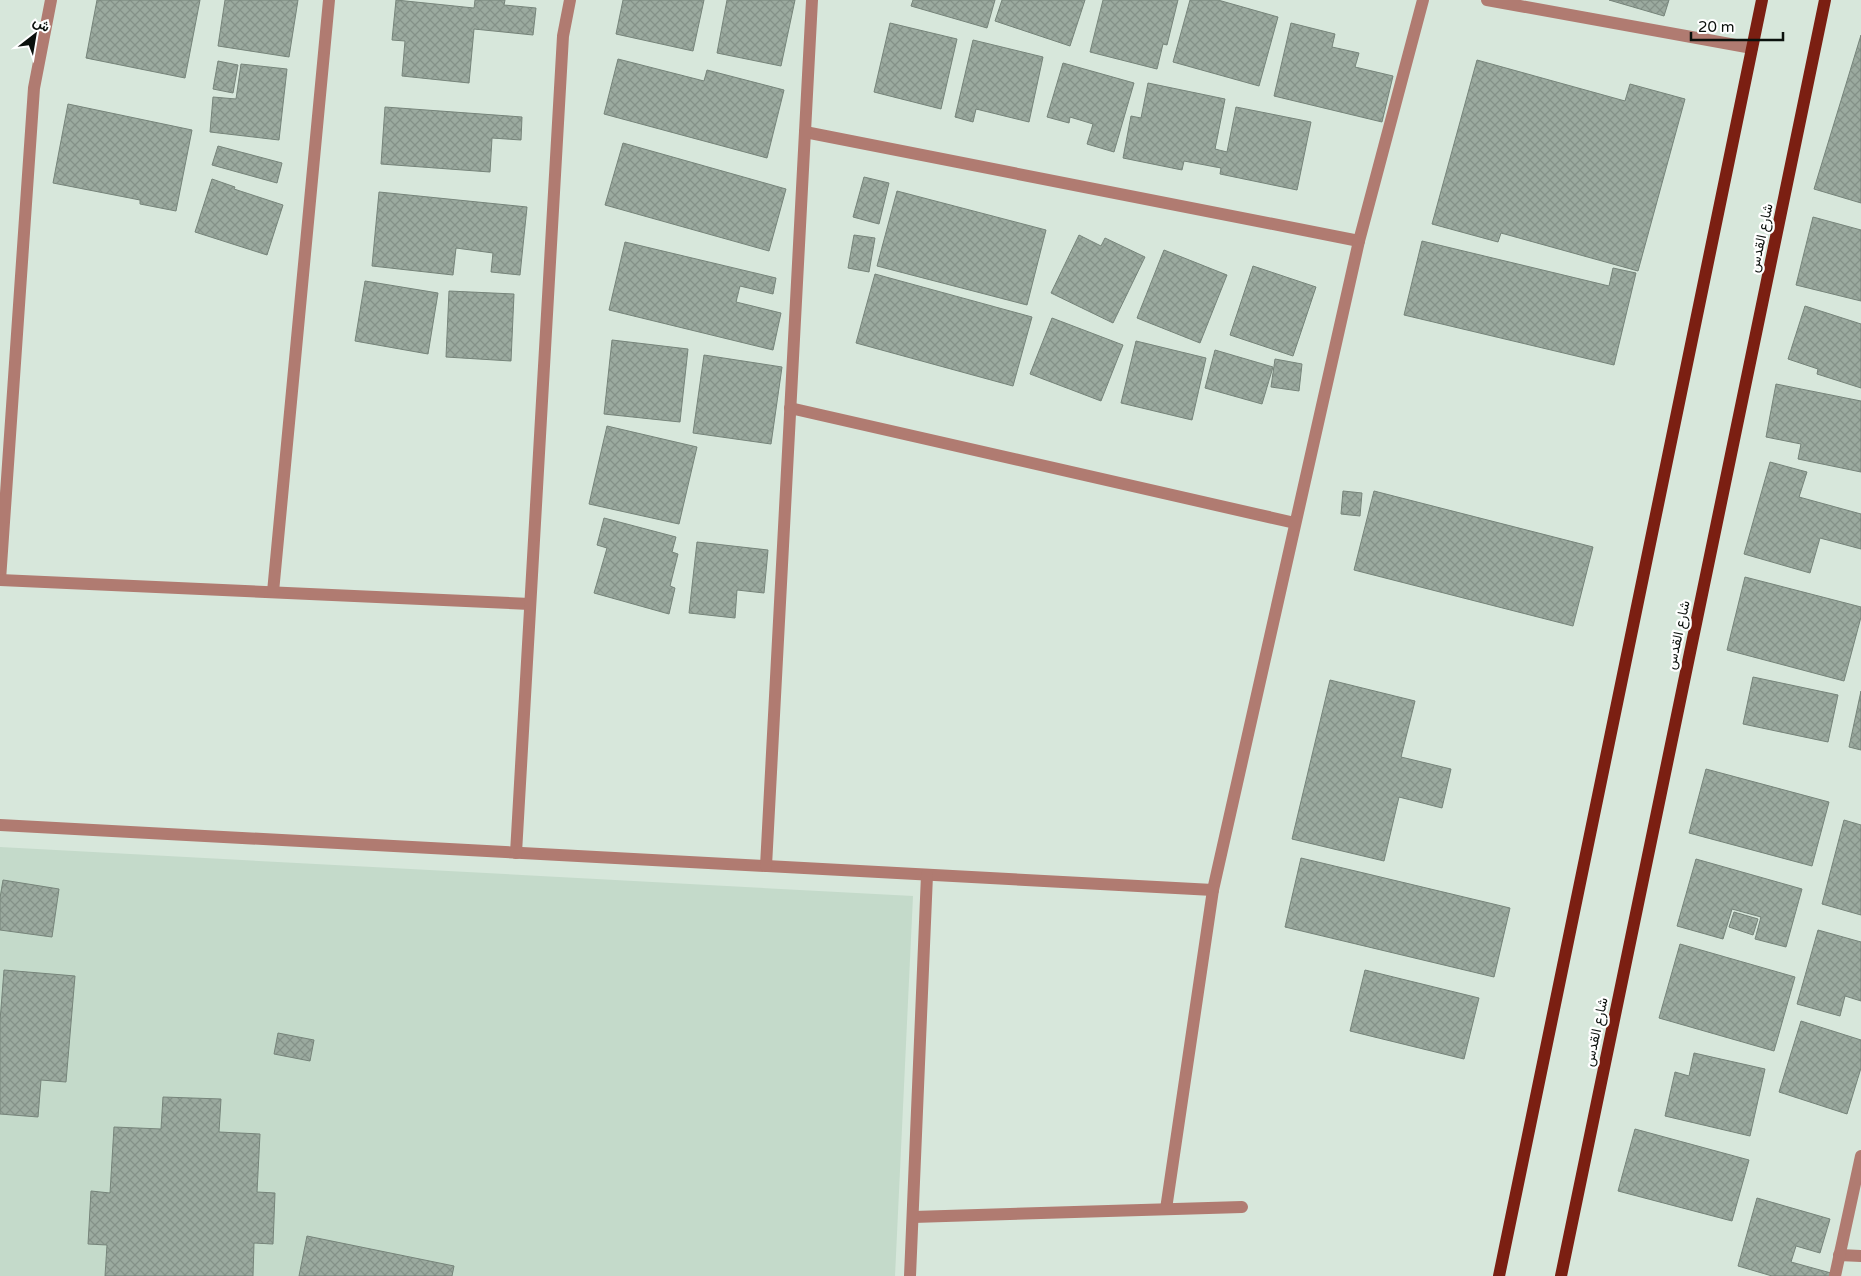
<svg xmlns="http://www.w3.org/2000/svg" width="1861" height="1276" viewBox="0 0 1861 1276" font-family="'Varela Round',Vazirmatn,sans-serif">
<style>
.built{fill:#c4daca}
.building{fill:url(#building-cross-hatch);stroke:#76847a}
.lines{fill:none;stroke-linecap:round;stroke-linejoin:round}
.minor{stroke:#b07b71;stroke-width:12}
.major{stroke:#7b1f12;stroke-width:12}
.labels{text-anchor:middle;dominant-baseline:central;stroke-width:4.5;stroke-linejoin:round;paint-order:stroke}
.street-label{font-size:14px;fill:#0b110d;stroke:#fff}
</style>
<defs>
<pattern id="building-cross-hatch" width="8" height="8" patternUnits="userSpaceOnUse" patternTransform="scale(1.25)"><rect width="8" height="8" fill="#9baa9f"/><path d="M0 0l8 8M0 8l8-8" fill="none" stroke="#849188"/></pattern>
</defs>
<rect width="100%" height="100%" fill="#d7e7db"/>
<path class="built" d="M0 847 913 896 895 1276H0Z"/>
<g class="building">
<path d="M97 0H200L185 78 86 58Z"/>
<path d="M225 0H298L289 57 218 46Z"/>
<path d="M396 0 474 8 475 0H505L504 5 536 8 533 35 474 29 469 83 402 76 405 41 392 40Z"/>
<path d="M623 0H704L693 51 616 34Z"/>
<path d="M727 0H795L781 66 717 53Z"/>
<path d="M913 0H995L987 28 911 6Z"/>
<path d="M1002 0H1085L1070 46 995 21Z"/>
<path d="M1103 0H1178L1167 45 1163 44 1157 69 1090 52Z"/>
<path d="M1190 0H1218L1278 17 1259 86 1173 62Z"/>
<path d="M1609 0H1669L1664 16Z"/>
<path d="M890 23 957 39 941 109 874 92Z"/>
<path d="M1291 23 1335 34 1332 47 1359 53 1355 67 1393 76 1382 122 1274 96Z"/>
<path d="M1861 35V203L1814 189Z"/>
<path d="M973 40 1043 57 1029 122 976 109 973 122 955 117Z"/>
<path d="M618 59 704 81 707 70 784 90 767 158 604 114Z"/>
<path d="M1477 60 1625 101 1630 84 1685 99 1638 271 1501 233 1498 242 1432 224Z"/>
<path d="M218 61 238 65 233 93 213 89Z"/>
<path d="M1063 63 1134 83 1114 152 1087 144 1093 124 1070 117 1069 123 1047 117Z"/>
<path d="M241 64 287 69 279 140 210 132 213 97 236 99Z"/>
<path d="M1148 83 1225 99 1215 149 1227 152 1236 107 1311 122 1297 190 1220 174 1221 168 1184 161 1182 170 1123 158 1131 116 1141 118Z"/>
<path d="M68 104 192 130 176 211 140 204V200L53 183Z"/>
<path d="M385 107 522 117 521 140 492 138 490 172 381 164Z"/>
<path d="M623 143 786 189 769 251 605 205Z"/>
<path d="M218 146 282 163 277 183 212 165Z"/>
<path d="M864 177 889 183 879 224 853 217Z"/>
<path d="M212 179 235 187 234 189 283 205 267 255 195 232Z"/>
<path d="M897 191 1046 230 1027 305 877 266Z"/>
<path d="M379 192 527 207 520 275 491 272 493 253 456 248 453 275 372 266Z"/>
<path d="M1813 217 1861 230V301L1796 285Z"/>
<path d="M854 235 875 238 869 272 848 268Z"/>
<path d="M1079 235 1101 246 1105 238 1145 257 1113 323 1051 293Z"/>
<path d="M1422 241 1609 286 1613 268 1636 273 1614 365 1404 315Z"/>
<path d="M625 242 776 278 773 294 740 286 736 302 781 313 773 350 609 310Z"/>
<path d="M1164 250 1227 275 1200 343 1137 318Z"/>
<path d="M1253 266 1316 287 1293 356 1230 335Z"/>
<path d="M875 274 1032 317 1013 386 856 343Z"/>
<path d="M365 281 438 293 428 354 355 341Z"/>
<path d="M449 291 514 294 511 361 446 357Z"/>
<path d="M1805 306 1861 324V388L1817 374 1818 369 1788 359Z"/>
<path d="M1052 318 1123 345 1101 401 1030 374Z"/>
<path d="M612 340 688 349 680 422 604 414Z"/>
<path d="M1136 341 1206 358 1192 420 1121 403Z"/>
<path d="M1215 350 1273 367 1262 404 1205 388Z"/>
<path d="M704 355 782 367 771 444 693 433Z"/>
<path d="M1275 359 1302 364 1299 391 1271 387Z"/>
<path d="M1776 384 1861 401V472L1798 459 1801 444 1766 437Z"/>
<path d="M607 426 697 447 679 524 589 504Z"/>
<path d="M1770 462 1807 472 1799 497 1861 514V549L1820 538 1810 573 1744 554Z"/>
<path d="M1343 491 1362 493 1360 516 1341 514Z"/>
<path d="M1374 491 1593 547 1573 626 1354 570Z"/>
<path d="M604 518 676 537 672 552 678 554 670 586 675 588 669 614 594 593 607 548 597 545Z"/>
<path d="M697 542 768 550 764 593 737 590 735 618 689 613Z"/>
<path d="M1745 577 1861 607V617L1844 681 1727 650Z"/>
<path d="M1753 677 1838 695 1828 742 1743 724Z"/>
<path d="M1330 680 1415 701 1401 757 1451 769 1442 808 1399 797 1384 861 1292 839Z"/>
<path d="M1861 691V750L1849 747Z"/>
<path d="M1706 769 1829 802 1812 866 1689 833Z"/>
<path d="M1844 820 1861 825V915L1822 904Z"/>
<path d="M1301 858 1510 908 1494 977 1285 927Z"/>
<path d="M1696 859 1802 889 1786 947 1755 939 1761 917 1732 909 1723 939 1677 926Z"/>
<path d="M3 880 59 889 52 937 0 930V898Z"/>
<path d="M1734 912 1758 919 1753 935 1729 927Z"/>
<path d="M1818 930 1861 942V1001L1845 996 1840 1016 1797 1004Z"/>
<path d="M1680 944 1795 977 1774 1051 1659 1018Z"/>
<path d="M4 970 75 976 66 1082 41 1080 38 1117 0 1114V1021Z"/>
<path d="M1365 970 1479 998 1464 1059 1350 1031Z"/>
<path d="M1801 1021 1861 1040V1068L1847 1114 1779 1092Z"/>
<path d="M278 1033 314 1040 310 1061 274 1054Z"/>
<path d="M1694 1053 1765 1069 1750 1136 1665 1116 1675 1072 1689 1076Z"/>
<path d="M163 1097 221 1099 219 1132 260 1134 257 1192 275 1193 273 1244 254 1243 253 1276H105L107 1245 88 1244 91 1191 110 1193 114 1127 161 1129Z"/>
<path d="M1635 1129 1749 1160 1732 1221 1618 1191Z"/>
<path d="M1757 1198 1830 1219 1820 1253 1796 1246 1791 1262 1831 1273 1830 1276H1772L1738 1266Z"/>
<path d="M307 1236 454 1266 452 1276H299Z"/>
</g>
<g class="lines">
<g class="minor">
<path d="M1487 0 1752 48"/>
<path d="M805 132 1359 241"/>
<path d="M790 408 1295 523"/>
<path d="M0 580 34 88 51 0"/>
<path d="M0 580 530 604"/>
<path d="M273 592 329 0"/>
<path d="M0 825 1213 890"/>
<path d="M516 853 563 36 570 0"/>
<path d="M766 866 812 0"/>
<path d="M1166 1209 1213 890 1359 241 1423 0"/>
<path d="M913 1217 1242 1207"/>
<path d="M1839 1255 1861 1256"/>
<path d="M910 1276 927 875"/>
<path d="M1835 1276 1861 1156"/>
</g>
<g class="major">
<path d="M1499 1276 1762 0"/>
<path d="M1561 1276 1825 0"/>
</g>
</g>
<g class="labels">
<g class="street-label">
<text transform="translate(1761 238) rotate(-78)">شارع القدس</text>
<text transform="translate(1678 635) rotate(-78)">شارع القدس</text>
<text transform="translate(1596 1032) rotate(-78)">شارع القدس</text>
</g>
</g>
<g transform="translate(35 35) rotate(31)" stroke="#ffffff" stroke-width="4" paint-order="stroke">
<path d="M0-4L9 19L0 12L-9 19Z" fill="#0b110d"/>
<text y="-8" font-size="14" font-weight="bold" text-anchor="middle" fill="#0b110d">ش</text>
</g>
<path d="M1691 32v8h92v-8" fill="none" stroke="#0b110d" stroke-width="2.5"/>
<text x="1698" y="32" font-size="15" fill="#0b110d" stroke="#ffffff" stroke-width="4" paint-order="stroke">20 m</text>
</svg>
